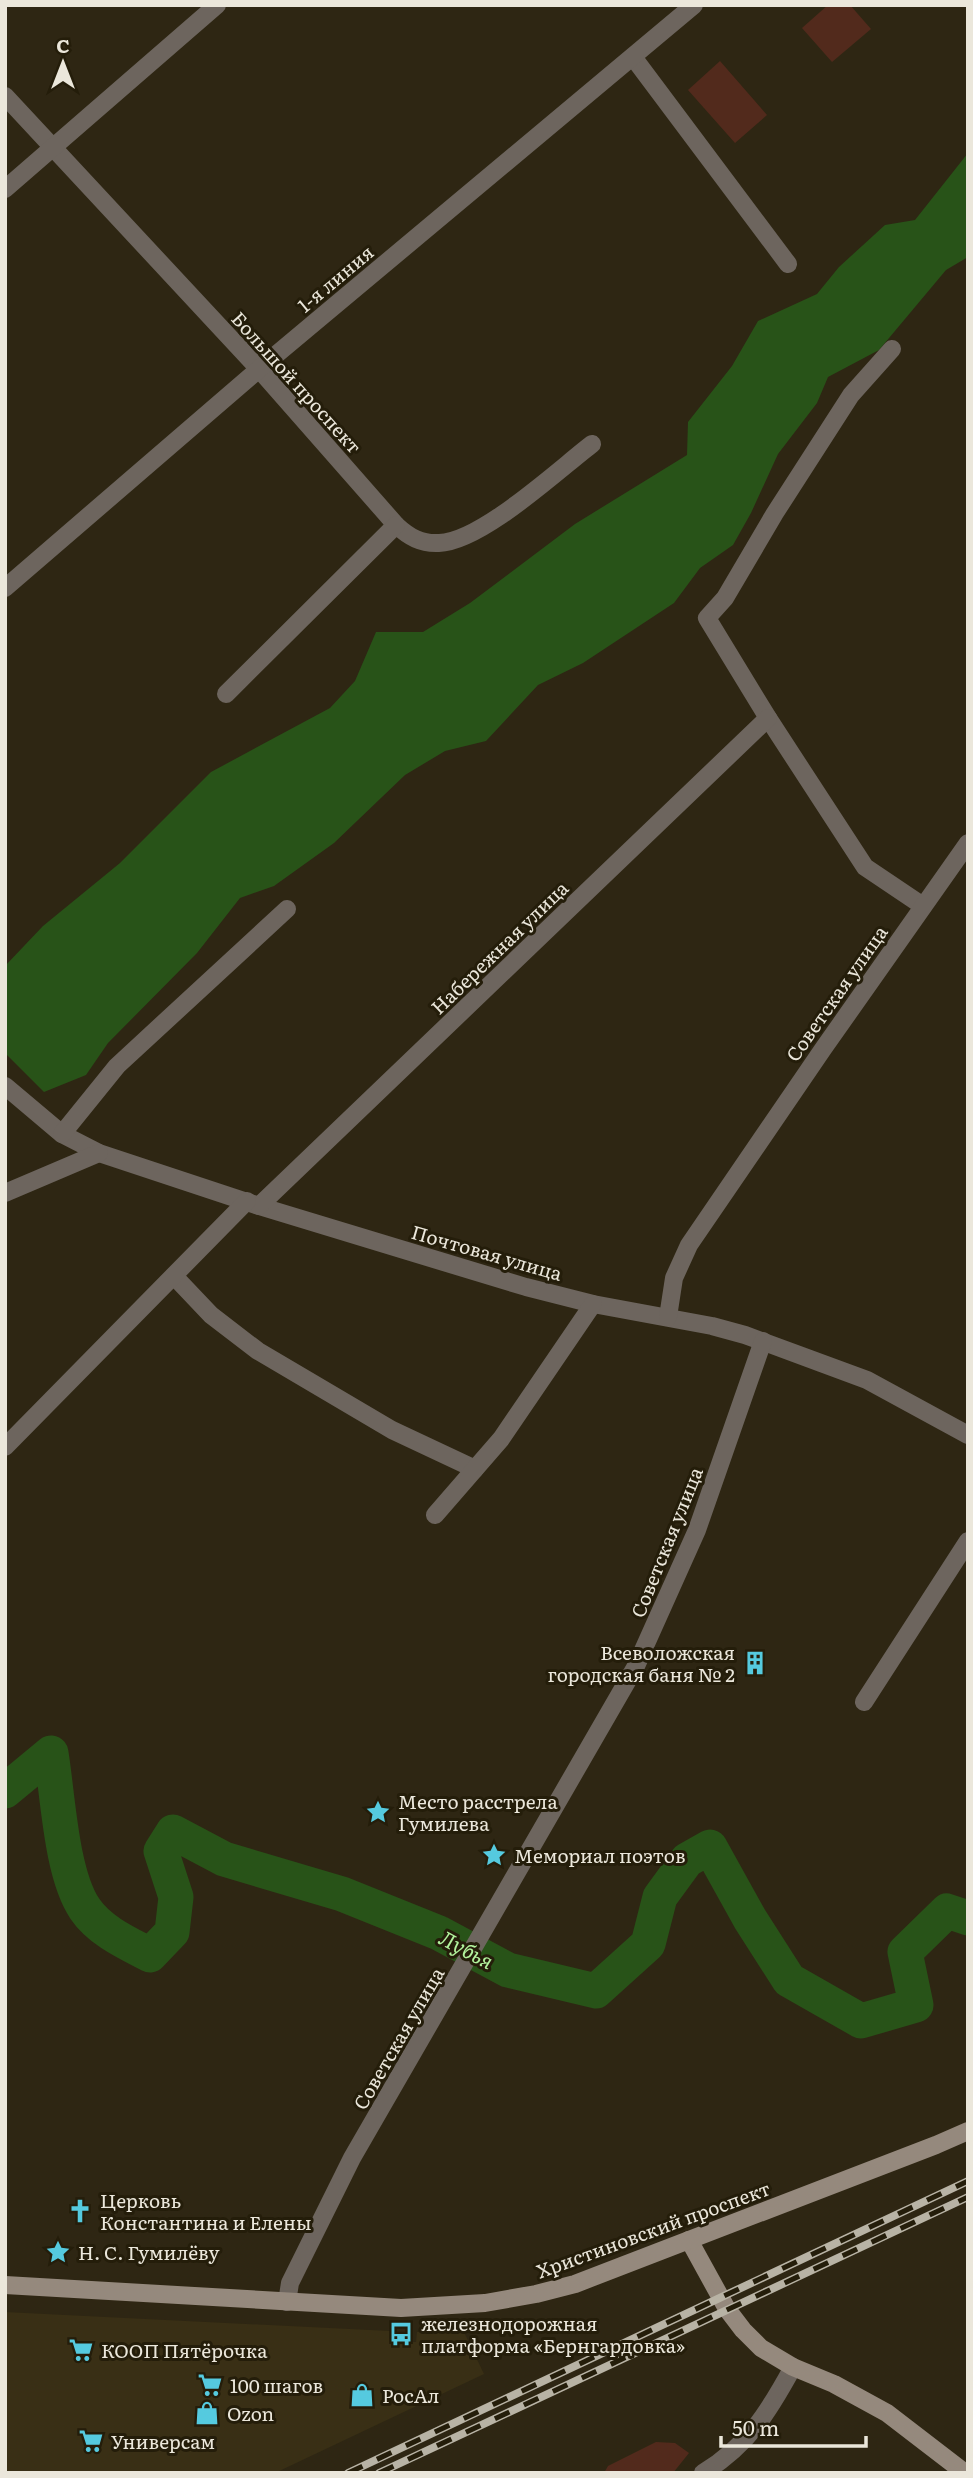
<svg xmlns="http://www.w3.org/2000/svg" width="973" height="2478" viewBox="0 0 973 2478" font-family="Literata,serif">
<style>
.built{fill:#392f15}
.green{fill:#522a1c}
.water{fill:#285318}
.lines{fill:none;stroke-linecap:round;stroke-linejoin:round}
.river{stroke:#285318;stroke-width:35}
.street{stroke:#6d655e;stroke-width:18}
.secondary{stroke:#95897d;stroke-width:18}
.rail-casing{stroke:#b8b3a5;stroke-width:8}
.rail{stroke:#241d0a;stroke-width:5;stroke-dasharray:16;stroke-linecap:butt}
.labels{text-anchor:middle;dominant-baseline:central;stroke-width:6;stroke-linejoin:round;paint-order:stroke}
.street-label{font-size:19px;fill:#ebe7db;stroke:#241d0a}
.poi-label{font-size:19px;fill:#ebe7db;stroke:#241d0a;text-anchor:start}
.water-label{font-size:21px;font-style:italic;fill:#b2f39d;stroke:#241d0a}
</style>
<rect width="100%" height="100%" fill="#2e2613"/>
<path class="built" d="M5 2312 390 2331V2341L416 2342 417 2332 463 2330 484 2374 275 2473H5Z"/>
<g class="green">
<path d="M828 5H850L871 29 832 62 802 28Z"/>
<path d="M720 61 767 115 735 143 688 90Z"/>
<path d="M656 2442 675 2443 689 2453 673 2473H604L608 2466Z"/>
</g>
<path class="water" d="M968 153V257L946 270 879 350 828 377 817 403 778 454 751 513 733 545 700 568 674 603 583 663 538 685 486 741 445 751 405 775 334 843 274 886 240 898 197 953 108 1043 86 1075 44 1092 5 1053V966L43 926 120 863 211 772 330 708 355 681 376 632H423L470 603 575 524 687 455 688 422 732 366 758 321 817 294 839 267 885 225 915 220Z"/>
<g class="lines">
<path class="river" d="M5 1791 51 1753C58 1796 61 1874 85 1909 100 1931 127 1943 150 1955L172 1932 176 1897 161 1851 173 1832 224 1859 342 1894 439 1933 508 1970 596 1991 648 1944 660 1897 687 1860 710 1847 750 1919 789 1980 861 2021 916 2005 905 1952 947 1911 968 1918"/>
<g class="street">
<path d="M633 57 788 264"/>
<path d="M5 96 259 369 396 525C409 537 421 544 439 543 481 542 558 470 592 444"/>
<path d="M5 189 217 5"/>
<path d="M892 349 851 395 775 513 725 598 707 618 768 718 865 867 923 906"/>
<path d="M5 588 259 369 694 5"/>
<path d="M226 694 396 525"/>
<path d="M5 1086 62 1134 99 1153 259 1206 526 1287 593 1304 712 1326 745 1335 867 1380 968 1435"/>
<path d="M62 1134 117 1066 287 909"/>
<path d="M5 1193 99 1153"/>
<path d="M259 1206 768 718"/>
<path d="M174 1276 211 1315 258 1351 392 1430 475 1469"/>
<path d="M668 1317 674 1278 689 1245 823 1049 968 843"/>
<path d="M5 1447 247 1201"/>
<path d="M435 1515 501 1439 593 1304"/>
<path d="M864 1702 968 1541"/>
<path d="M287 2302 290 2283 352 2158 636 1666 697 1530 763 1341"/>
<path d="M703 2473C748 2445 768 2413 793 2367"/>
</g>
<g class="secondary">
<path d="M689 2240 727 2309 743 2330 761 2348 793 2367 834 2384 887 2413 965 2473"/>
<path d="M5 2285 401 2308 485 2303 536 2294 575 2284 936 2145 968 2131"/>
</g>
<g class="rail-casing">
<g id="rail">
<path d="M348 2473 968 2181"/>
<path d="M379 2473 968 2197"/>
</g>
</g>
<use href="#rail" class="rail"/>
</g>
<defs>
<g id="building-bare" transform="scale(1.89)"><path d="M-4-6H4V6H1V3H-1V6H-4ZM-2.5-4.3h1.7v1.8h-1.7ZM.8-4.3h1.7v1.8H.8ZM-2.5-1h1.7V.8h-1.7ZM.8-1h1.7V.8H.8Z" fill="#55cadf" stroke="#241d0a" stroke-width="2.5" paint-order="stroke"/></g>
<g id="sight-bare" transform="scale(1.89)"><path d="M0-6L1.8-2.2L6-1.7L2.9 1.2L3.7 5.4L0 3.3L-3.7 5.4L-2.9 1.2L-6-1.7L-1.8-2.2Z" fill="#55cadf" stroke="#241d0a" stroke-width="2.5" paint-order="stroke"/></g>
<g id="church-bare" transform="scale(1.89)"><path d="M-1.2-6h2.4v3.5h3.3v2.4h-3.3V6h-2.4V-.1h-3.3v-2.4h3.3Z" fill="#55cadf" stroke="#241d0a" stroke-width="2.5" paint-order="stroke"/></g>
<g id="bus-bare" transform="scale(1.89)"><path d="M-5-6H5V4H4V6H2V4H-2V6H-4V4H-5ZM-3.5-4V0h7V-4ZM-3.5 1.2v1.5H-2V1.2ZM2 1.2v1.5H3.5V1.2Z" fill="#55cadf" stroke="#241d0a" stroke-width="2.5" paint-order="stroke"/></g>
<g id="supermarket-bare" transform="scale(1.89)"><path d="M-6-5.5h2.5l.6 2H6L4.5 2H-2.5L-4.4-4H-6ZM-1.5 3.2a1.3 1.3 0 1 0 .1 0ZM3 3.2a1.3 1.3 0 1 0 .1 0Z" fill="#55cadf" stroke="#241d0a" stroke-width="2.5" paint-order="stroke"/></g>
<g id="shop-bare" transform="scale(1.89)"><path d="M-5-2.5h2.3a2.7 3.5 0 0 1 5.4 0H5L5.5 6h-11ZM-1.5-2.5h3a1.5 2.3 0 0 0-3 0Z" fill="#55cadf" stroke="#241d0a" stroke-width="2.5" paint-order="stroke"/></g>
</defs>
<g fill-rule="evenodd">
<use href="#building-bare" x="755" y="1663"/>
<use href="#sight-bare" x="378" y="1812"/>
<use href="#sight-bare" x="494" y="1855"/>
<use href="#church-bare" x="80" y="2211"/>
<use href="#sight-bare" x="58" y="2252"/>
<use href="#bus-bare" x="401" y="2334"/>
<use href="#supermarket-bare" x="81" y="2350"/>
<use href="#supermarket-bare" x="210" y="2385"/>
<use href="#shop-bare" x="362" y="2395"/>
<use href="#shop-bare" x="207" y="2413"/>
<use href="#supermarket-bare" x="91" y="2441"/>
</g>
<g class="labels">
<g class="street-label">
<text transform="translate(335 278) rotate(-40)">1-я линия</text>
<text transform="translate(297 382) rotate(48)">Большой проспект</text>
<text transform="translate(499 947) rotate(-44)">Набережная улица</text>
<text transform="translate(836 993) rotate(-55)">Советская улица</text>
<text transform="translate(487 1252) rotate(16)">Почтовая улица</text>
<text transform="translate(666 1542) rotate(-68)">Советская улица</text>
<text transform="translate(398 2038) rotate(-60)">Советская улица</text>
<text transform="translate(653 2229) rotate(-20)">Христиновский проспект</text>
</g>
<g class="poi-label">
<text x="735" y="1652" text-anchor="end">Всеволожская<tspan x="735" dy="22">городская баня № 2</tspan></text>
<text x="398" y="1801">Место расстрела<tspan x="398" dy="22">Гумилева</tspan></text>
<text x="514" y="1855">Мемориал поэтов</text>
<text x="100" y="2200">Церковь<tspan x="100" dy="22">Константина и Елены</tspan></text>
<text x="78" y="2252">Н. С. Гумилёву</text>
<text x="421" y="2323">железнодорожная<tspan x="421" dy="22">платформа «Бернгардовка»</tspan></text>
<text x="101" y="2350">КООП Пятёрочка</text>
<text x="230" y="2385">100 шагов</text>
<text x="382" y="2395">РосАл</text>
<text x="227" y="2413">Ozon</text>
<text x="111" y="2441">Универсам</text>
</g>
<g class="water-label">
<text transform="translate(467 1948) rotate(28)">Лубья</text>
</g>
</g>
<rect width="973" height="2478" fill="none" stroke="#ebe7db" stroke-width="14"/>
<g transform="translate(63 63)" stroke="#241d0a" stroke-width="5" paint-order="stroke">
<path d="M0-5L12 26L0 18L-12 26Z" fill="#ebe7db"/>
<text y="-10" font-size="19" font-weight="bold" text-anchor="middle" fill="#ebe7db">С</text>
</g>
<path d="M721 2436v10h145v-10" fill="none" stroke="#ebe7db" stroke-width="3.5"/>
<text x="732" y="2436" font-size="21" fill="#ebe7db" stroke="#241d0a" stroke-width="5" paint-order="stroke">50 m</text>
</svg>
